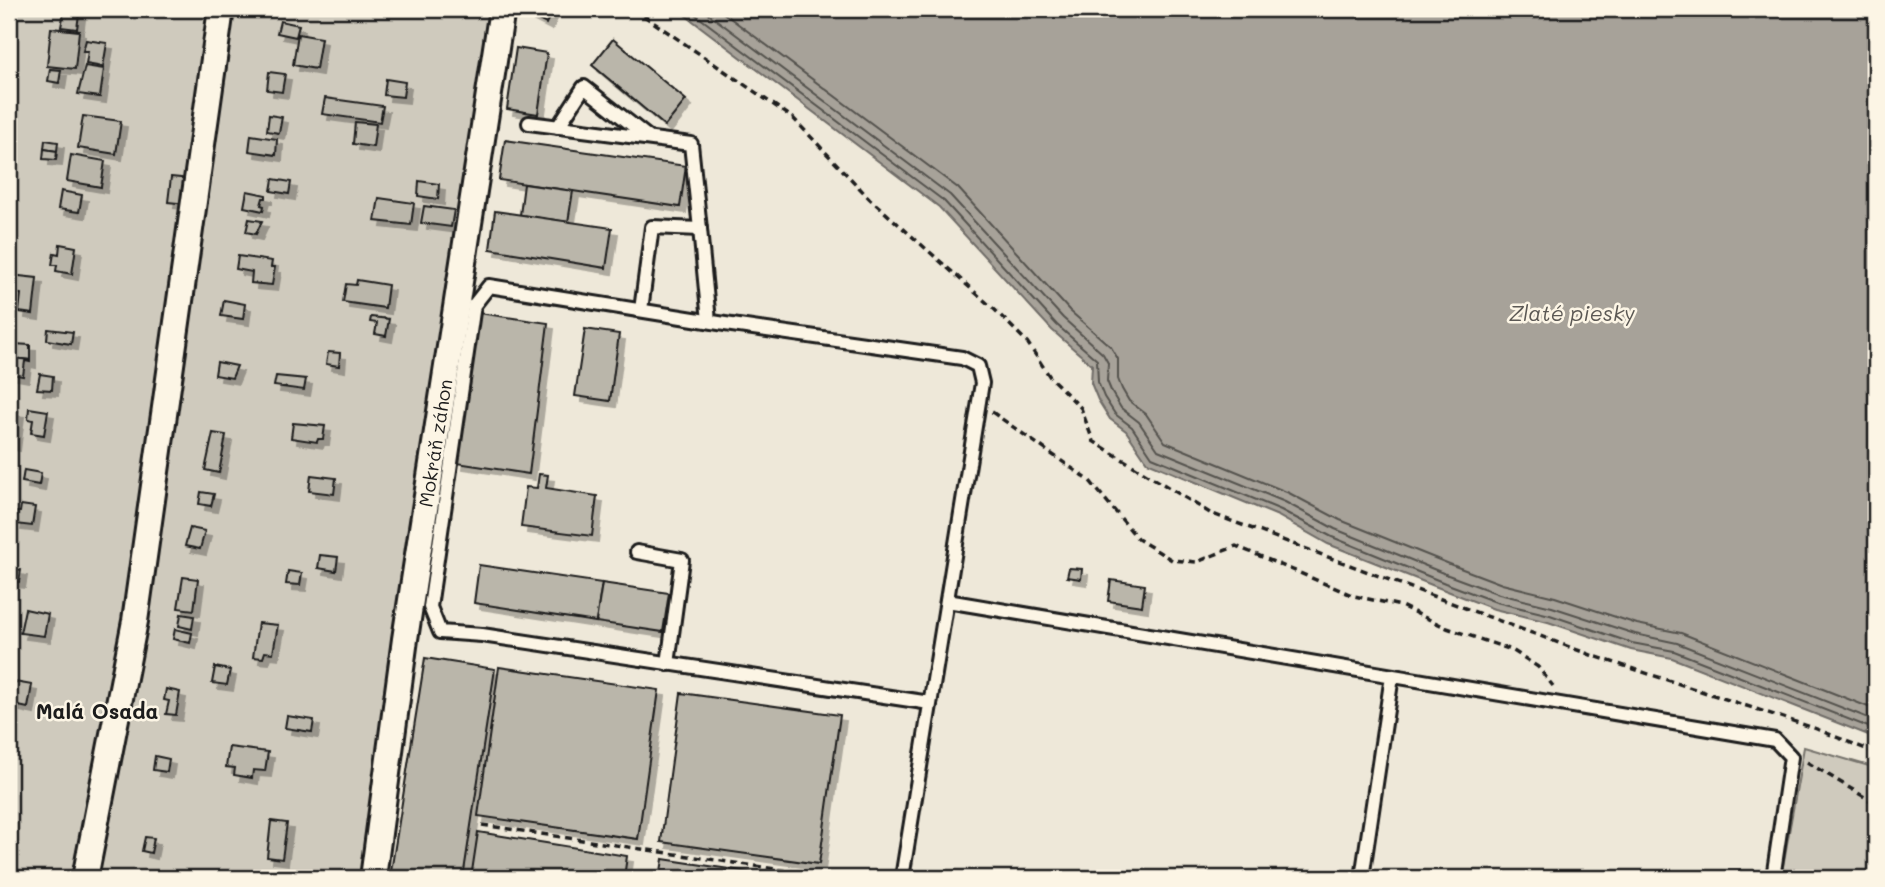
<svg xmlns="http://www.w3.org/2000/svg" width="1885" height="887" viewBox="0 0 1885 887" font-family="Mali,sans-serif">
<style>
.green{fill:#cfcabd;stroke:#76736c;stroke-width:2}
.water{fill:#a7a299;stroke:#6f6c67;stroke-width:2}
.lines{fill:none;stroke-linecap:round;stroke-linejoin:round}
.shore{stroke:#54524e;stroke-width:2}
.building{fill:#bab6aa;stroke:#1c1c1c;stroke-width:2;filter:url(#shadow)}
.lane-casing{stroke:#1c1c1c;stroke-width:18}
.street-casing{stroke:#1c1c1c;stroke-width:30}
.path{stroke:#1c1c1c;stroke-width:3.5;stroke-dasharray:7 5;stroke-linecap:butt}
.lane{stroke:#fcf5e5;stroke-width:12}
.street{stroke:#fcf5e5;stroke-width:24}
.labels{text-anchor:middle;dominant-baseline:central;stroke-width:5;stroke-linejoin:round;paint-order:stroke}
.street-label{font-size:19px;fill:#1c1c1c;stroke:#fcf5e5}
.water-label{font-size:21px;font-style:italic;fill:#5b5854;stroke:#fcf5e5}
.neighbourhood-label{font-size:21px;font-weight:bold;fill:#1c1c1c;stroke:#fcf5e5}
</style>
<defs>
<filter id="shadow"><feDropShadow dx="6" dy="6" stdDeviation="0" flood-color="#0004"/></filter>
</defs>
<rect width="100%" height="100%" fill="#eee8d9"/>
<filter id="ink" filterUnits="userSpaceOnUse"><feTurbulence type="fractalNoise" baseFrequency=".0143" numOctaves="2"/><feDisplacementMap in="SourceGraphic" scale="14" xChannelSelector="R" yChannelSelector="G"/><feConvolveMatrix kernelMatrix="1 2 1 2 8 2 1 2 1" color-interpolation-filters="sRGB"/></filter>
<g filter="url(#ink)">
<g class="green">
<path d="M9 9H509L383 878H9Z"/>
<path d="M1804 747 1876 768V878H1781Z"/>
</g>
<path class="water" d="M677 9H1876V738L1672 658 1631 650 1548 622 1494 609 1442 589 1328 544 1278 516 1147 462 1126 431 1110 419 1098 400 1091 383 1092 365 1052 330 939 207Z"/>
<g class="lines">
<g class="shore">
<path d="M688 9 944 201 1057 325 1097 360 1098 382 1104 397 1115 414 1132 427 1152 457 1281 510 1332 537 1445 583 1496 602 1550 615 1632 643 1674 651 1876 730"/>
<path d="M702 9 950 195 1063 318 1103 354 1108 363 1107 381 1112 393 1121 408 1139 422 1158 450 1285 502 1335 529 1448 575 1499 594 1552 607 1635 634 1677 643 1876 721"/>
<path d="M718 9 958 188 1070 311 1111 347 1118 359V379L1122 389 1129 401 1146 414 1165 442 1289 493 1340 520 1452 565 1502 584 1555 597 1637 624 1681 633 1876 710"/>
</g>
</g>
<g class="building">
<path d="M530 9H553L546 24 527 14Z"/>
<path d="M64 12 79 14 77 29 61 27Z"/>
<path d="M280 21 299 25 296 37 277 33Z"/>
<path d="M51 28 79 31 75 69 47 66Z"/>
<path d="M298 34 321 38 316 69 293 65Z"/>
<path d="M613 39 686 100 665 126 592 65Z"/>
<path d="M86 40 107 43 103 67 86 64 88 51H83Z"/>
<path d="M516 48 547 53 538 114 507 109Z"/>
<path d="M85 66 104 69 100 97 78 94Z"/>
<path d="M50 69 61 70 59 83 48 81Z"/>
<path d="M269 72 285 74 282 92 267 90Z"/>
<path d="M386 79 405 82 403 97 384 95Z"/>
<path d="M325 98 383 106 380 122 322 114Z"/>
<path d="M269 115 282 117 279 133 267 131Z"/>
<path d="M83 116 121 121 116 154 78 148Z"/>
<path d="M355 122 376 124 373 147 353 144Z"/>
<path d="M251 135 277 139 276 155 249 151Z"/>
<path d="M45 140 58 142 57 151 44 149Z"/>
<path d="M505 140 686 166 680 207 499 180Z"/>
<path d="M44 149 57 151 56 160 43 159Z"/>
<path d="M71 155 105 161 101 187 67 181Z"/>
<path d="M171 177 190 179 187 204 168 202Z"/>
<path d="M273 179 291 182 289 194 271 191Z"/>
<path d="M419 181 439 184 438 199 418 196Z"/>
<path d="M524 184 573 191 568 222 520 215Z"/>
<path d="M61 191 82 195 79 212 58 209Z"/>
<path d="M247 191 266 195V198H263L261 205 264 206 263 211 244 207Z"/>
<path d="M379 198 414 203 411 225 375 221Z"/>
<path d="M424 206 454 210 451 227 421 223Z"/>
<path d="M495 211 612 228 606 268 490 249Z"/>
<path d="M249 219 262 221 256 234 246 232Z"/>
<path d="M60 244 76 247 72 274 56 271 57 265H52L54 253 59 254Z"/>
<path d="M238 256 272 261 271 267H275L272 285 251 283 252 272 236 269Z"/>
<path d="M10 275 37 278 33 314 19 312 21 294 9 292Z"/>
<path d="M357 280 388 285 385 308 343 302 346 284 356 285Z"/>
<path d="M224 300 245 304 243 319 221 316Z"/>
<path d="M479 313 548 323 529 474 457 463Z"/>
<path d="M371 317 389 319 386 336 375 334 377 323 370 322Z"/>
<path d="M48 329 73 332 71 344 47 340Z"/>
<path d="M585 329 619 334 610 401 575 396Z"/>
<path d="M14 344 30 345V360L12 358Z"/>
<path d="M328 352 340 353 339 366 326 364Z"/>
<path d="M12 358 30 360V362L25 361 23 376 11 374Z"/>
<path d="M217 362 237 366 232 378 215 375Z"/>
<path d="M40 374 53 376 52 390 37 389Z"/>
<path d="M276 376 306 379 304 390 274 386Z"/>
<path d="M29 408 48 411 44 435 31 433 33 420 28 419Z"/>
<path d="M9 410 18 411 14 445 9 444Z"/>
<path d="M293 423 325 426 323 439H318L317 442 291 438Z"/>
<path d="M213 433 226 435 219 473 205 470Z"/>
<path d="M24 470 41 473 39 485 22 482Z"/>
<path d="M539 474 548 475 546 488 597 496 592 536 521 527 526 487 537 488Z"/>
<path d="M311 475 336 478 334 494 309 491Z"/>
<path d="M201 492 214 494 211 506 199 504Z"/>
<path d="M21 505 35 507 32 526 15 524 17 512H20Z"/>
<path d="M190 528 205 531 200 549 185 546Z"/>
<path d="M320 555 338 557 336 571 318 568Z"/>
<path d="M479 565 602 583 596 622 474 603Z"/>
<path d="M9 568 21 570 19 582 9 581Z"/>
<path d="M1069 568 1082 569 1081 579 1067 577Z"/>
<path d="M288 571 302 573 300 585 286 584Z"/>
<path d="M183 577 198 579 194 610 178 608Z"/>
<path d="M1111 580 1145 585 1142 606 1108 601Z"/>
<path d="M602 583 669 593 663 632 596 622Z"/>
<path d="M25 609 48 614 44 636 20 633Z"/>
<path d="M181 614 194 616 192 629 179 626Z"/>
<path d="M258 623 278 625 273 653 265 652 263 658 253 657Z"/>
<path d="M175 629 192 633 190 643 173 639Z"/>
<path d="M425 658 495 669 463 878H390Z"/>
<path d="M215 667 230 670 227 685 212 683Z"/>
<path d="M499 667 659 690 638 839 478 816Z"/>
<path d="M9 681 32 685 28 708 9 704Z"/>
<path d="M166 689 180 692 176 715 166 714 169 701 164 700Z"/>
<path d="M681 693 840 715 819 864 661 842Z"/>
<path d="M287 716 314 720 312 732 285 728Z"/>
<path d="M229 747 268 752 265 771 253 770 252 778 234 775 235 768 226 767Z"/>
<path d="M155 756 169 759 167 772 153 770Z"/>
<path d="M271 821 287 823 282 859 267 857Z"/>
<path d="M478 832 627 856 624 878H471Z"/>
<path d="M145 837 154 838 151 853 142 851Z"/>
<path d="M663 859 788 878H660Z"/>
</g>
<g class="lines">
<g class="lane-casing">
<g id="lane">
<path d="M529 123 691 144 700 229 652 227 641 310"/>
<path d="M558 127 584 87 649 138"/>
<path d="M700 229 709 321"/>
<path d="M637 552 682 560 668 664"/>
<path d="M947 601 1775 740 1791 757 1773 878"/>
<path d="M902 878 982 383 978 366 962 358 725 324 489 286 474 305 430 607 440 632 482 635 930 703"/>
<path d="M1362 878 1392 676"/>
</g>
</g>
<g class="street-casing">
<g id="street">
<path d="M85 878 135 621 221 9"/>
<path d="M373 878 405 639 502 9"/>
</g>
</g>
<g class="path">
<path d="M634 9 793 118 870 199 995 310 1027 342 1050 377 1081 408 1093 441 1210 513 1591 655 1814 728 1876 753"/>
<path d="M992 412 1090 481 1138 539 1172 560 1197 562 1236 546 1354 596 1401 606 1447 628 1512 650 1538 667 1553 686"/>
<path d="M1807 762 1876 804"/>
<path d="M482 825 835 878"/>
</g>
<use href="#lane" class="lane"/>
<use href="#street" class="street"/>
</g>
</g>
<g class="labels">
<g class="street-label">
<text transform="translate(435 443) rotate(-81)">Mokráň záhon</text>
</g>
<g class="water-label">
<text x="1572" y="312">Zlaté piesky</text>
</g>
<g class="neighbourhood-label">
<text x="97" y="710">Malá Osada</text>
</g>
</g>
<rect width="1885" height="887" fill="none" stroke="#fcf5e5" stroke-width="35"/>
<rect x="18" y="18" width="1850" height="852" fill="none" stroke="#1c1c1c" stroke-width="2.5" filter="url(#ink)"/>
</svg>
